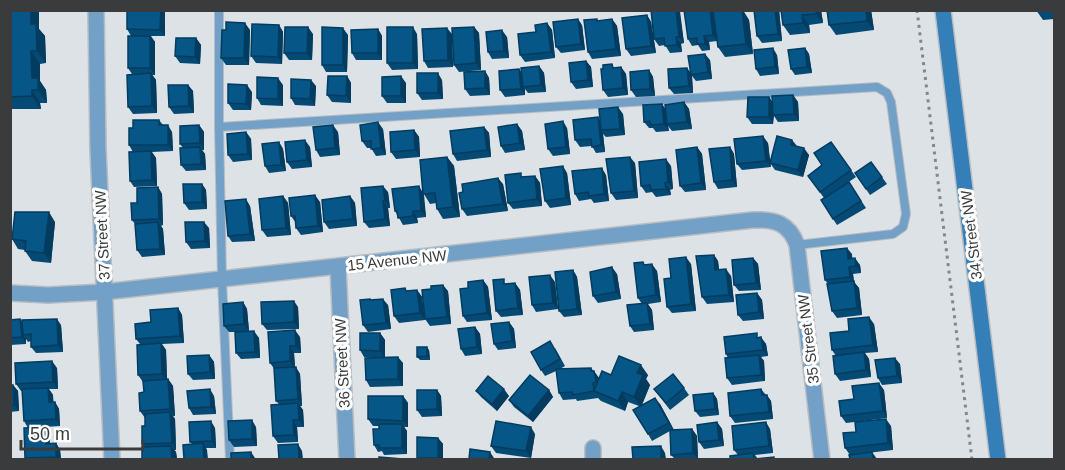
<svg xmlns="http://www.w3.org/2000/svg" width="1065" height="470" viewBox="0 0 1065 470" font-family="Arial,sans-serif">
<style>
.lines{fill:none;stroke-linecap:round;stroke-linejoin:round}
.service-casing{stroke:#b9bdc1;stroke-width:10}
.minor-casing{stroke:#b9bdc1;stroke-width:18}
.tertiary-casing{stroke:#b9bdc1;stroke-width:18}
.secondary-casing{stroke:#b9bdc1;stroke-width:18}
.path{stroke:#848789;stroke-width:3;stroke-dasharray:3 4.5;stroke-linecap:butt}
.service{stroke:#73a0c7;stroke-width:8}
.minor{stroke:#73a0c7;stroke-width:15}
.tertiary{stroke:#73a0c7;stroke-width:15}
.secondary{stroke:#347fb7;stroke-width:15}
.wall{fill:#054a75}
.shaded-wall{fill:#043c5f}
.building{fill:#065688;stroke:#043c5f;stroke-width:1.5}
.labels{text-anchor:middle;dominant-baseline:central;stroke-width:6;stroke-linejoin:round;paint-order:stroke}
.street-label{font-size:15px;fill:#393b3c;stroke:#fff}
</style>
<rect width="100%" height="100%" fill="#dde2e6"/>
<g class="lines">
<g class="service-casing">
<g id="service">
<path d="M219 10V127L877 87 887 93 891 102 906 214 903 227 893 234 797 245"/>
<path d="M219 127 222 280 230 460"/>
</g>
</g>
<g class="minor-casing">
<g id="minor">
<path d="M338 267 347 460"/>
<path d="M10 293 48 295 104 292 753 220C775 219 789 223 797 245L822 460"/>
<path d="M593 448V460"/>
</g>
</g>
<g class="tertiary-casing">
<path id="tertiary" d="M96 10 98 149 112 460"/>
</g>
<g class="secondary-casing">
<path id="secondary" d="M943 10 998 460"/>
</g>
<path class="path" d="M917 10 972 460"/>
<use href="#service" class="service"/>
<use href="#minor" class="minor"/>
<use href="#tertiary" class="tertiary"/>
<use href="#secondary" class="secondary"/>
</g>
<g class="wall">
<path d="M10 10H39V29L45 36 46 63 40 64V81L46 90 47 103H40L41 109H10Z"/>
<path d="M127 10H165V36H151L155 42V75H152L156 80 157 113 133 114 128 107 132 74 128 68 131 36 127 29Z"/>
<path d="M651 10H679L684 43 681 44 682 52 670 53 665 45 659 46 654 39Z"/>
<path d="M743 10 749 20 753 54 725 57 718 47 717 41 709 42 710 50 702 51 698 45 692 46 688 39Z"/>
<path d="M754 10H779L782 41 762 43 757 36Z"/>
<path d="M781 10H821L823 23 809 25 810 33 790 35 783 25Z"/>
<path d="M827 10H871L874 30 836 35 829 25Z"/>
<path d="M1036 10H1054V19L1043 20Z"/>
<path d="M647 15 651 22 656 53 631 56 626 49Z"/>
<path d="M597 19 598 21 612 19 617 26 621 56 592 59 588 52Z"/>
<path d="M547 23 552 30 555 58 525 62 520 55 536 32Z"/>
<path d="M279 25 283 32 282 64 256 63 251 56Z"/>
<path d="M582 25 585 50 561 53 556 47Z"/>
<path d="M474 27 479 33 481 70 459 72 454 65Z"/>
<path d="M378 29 382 36V60H356L352 53Z"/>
<path d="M250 30 249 65H226L221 58Z"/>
<path d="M313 34 312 60H289L284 53Z"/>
<path d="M417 34 418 69 392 70 387 63Z"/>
<path d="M452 34 453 67 428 68 424 61Z"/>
<path d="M348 35 347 72H326L322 65Z"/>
<path d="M507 37 509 58 492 59 488 52Z"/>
<path d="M196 38 201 45 200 64 180 63 175 56Z"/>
<path d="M805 48 809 54 812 73 795 75 791 69Z"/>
<path d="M777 55 779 74 760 76 756 69Z"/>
<path d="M710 60 712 79 696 81 692 76 693 93 674 94 669 88Z"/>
<path d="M586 61 591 67 593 87 576 89 571 82Z"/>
<path d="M539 66 544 73 546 92 528 93 525 89V95L505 97 500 90 519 69 522 73Z"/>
<path d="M621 67 626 74 628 95 608 97 603 90 615 68Z"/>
<path d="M649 70 653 77 655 96 636 97 631 90Z"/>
<path d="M485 71 489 78 490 95 470 96 465 89Z"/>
<path d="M347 76 351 83V103L332 102 327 95Z"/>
<path d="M442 80 443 99 422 100 417 93Z"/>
<path d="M406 83V103H387L382 96Z"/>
<path d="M188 85 193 91 194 113 174 114 169 107Z"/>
<path d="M283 85V106L261 105 257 98Z"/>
<path d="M316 86 315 106 295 105 291 98Z"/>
<path d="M252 92 251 110H233L228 103Z"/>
<path d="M793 95 798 102 799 121 778 122 774 116 773 124H752L747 117 769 97 772 102Z"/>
<path d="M684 102 689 109 692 129 672 131 668 126 669 131 656 132 653 128H649L644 122 665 108Z"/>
<path d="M623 114 625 135 606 137 603 134 605 152 596 153 592 146 580 147 575 140 598 117 600 121Z"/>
<path d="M159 120 163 125 172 132 173 151 152 152 156 158 157 186 134 187 130 181 133 152 129 145 133 128Z"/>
<path d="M517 124 522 131 525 150 505 153 501 146Z"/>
<path d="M199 125 204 132V150H202L205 154 206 170 186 171 181 165 183 148 180 144Z"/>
<path d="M484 127 489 133 491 157 457 161 453 154Z"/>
<path d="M567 128 570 154 553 156 548 149Z"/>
<path d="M383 129 386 155 376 156 371 148H367L362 141Z"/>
<path d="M414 130 419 137 420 157 396 159 391 152Z"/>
<path d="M246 132 251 139 252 160 233 162 228 155Z"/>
<path d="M338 132 340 155 320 157 316 150Z"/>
<path d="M279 142 283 149 286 171 269 173 265 166Z"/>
<path d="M831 142 856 177 837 190 849 182 866 208 837 225 833 219 824 198 808 176 822 165Z"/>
<path d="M768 143 770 163 797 146 809 155 803 177 775 170 770 163 771 167 742 170 737 164Z"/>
<path d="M310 147 312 167 292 169 287 162Z"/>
<path d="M697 147 702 154 706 190 685 192 680 186Z"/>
<path d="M730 147 734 154 737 187 718 189 714 182Z"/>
<path d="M447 157 454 166 460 217 443 219 437 209 436 203 430 204 424 194 426 217 417 218 418 223 403 225 395 211 423 193Z"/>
<path d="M871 162 887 184 870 195 855 173Z"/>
<path d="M635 163 638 198 616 200 611 193Z"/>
<path d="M671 166 673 189 670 190 671 195 656 197 652 192 646 193 641 186Z"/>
<path d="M567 173 571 205 550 208 545 201Z"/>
<path d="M606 175 609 201 594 203 591 199 579 201 575 194Z"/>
<path d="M535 176 540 183 542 206 513 209 508 203 524 177Z"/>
<path d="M202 184 206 190 207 209 189 210 184 203Z"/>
<path d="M503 184 508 211 467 216 462 209Z"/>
<path d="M158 187 162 194 163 225 161 226 163 229 165 255 142 257 137 250 135 224 132 220 137 203Z"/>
<path d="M388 192 390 208H388L390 226 369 228 364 222Z"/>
<path d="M283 196 288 203 291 235 267 237 262 230Z"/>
<path d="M350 196 355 203 357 226 329 229 324 222Z"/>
<path d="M320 202 323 232 301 235 296 228V223L291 216Z"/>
<path d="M250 206 255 241 232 242 228 236Z"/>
<path d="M55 222 51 263 32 261 25 251V250L18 249 12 239Z"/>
<path d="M209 228 210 248 191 249 186 242Z"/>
<path d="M852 254V259L860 265 861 273 853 274 854 282 859 288 862 315 837 318 832 311 828 284 825 280Z"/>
<path d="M714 255 718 261 719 270 731 276 734 302 707 304 702 297Z"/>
<path d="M753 258 758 264 761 290 739 291 734 285Z"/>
<path d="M645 264 657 271 661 302 648 304 652 310 654 330 634 332 630 326 642 304 638 298Z"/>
<path d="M691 264 696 311 672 313 667 307 671 278Z"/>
<path d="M573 270 577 277 582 315 564 317 559 311Z"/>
<path d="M617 274 621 299 598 303 593 296Z"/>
<path d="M483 280 488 287 492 320 467 322 463 316 468 288Z"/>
<path d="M555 282 558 309 536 312 532 305Z"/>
<path d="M515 283 520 290 523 315 501 317 496 311Z"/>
<path d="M417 290 422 297 425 320 399 323 394 316Z"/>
<path d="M448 291 451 324 430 326 425 319Z"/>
<path d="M757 293 762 300 764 319 743 321 738 315Z"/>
<path d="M370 299 371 300 388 305 391 329 368 332 363 325Z"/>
<path d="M243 302 247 309 249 331 259 338 260 358 241 359 236 353 235 332H229L224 326Z"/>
<path d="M298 307 299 329 267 330 262 324Z"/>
<path d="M178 308 182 315 184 343 162 344 166 350 167 379H168L173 386 175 416H173L175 419 176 450H174L176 452 177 459H142L144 447 142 444 145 426V418L140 411 144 392 143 382 138 375 140 344 136 339 151 322Z"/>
<path d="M20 319 22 322 61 325 63 352 36 353 31 347V341L28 342 26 339V344L10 345V320Z"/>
<path d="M509 322 514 329 516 348 498 350 494 344Z"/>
<path d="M874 324 878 352 865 353 869 359 871 377 840 381 835 374 836 356 832 350 849 331Z"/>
<path d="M475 327 480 334 482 354 465 356 461 349Z"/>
<path d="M380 333 385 340V357L403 363V386L370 387 366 380 378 358 364 357 360 350Z"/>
<path d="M300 337 301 353H294L295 367 300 374 302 406H300L303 410 304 427H297L298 442 278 443 273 436 279 404 276 401 275 370 270 363Z"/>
<path d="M760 337 766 344 768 356 761 357 764 361 765 381 732 385 727 378 728 358 726 354Z"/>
<path d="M555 348 565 366 560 369 594 371 599 378 611 375H648L646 379 650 385 642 405 660 404 674 430H673L692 429 697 436 698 459H675L671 455 670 431 652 441 648 434 639 406 628 402 625 411 601 401 598 398 577 401 576 399 563 400 559 393 556 371 545 376 541 370Z"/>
<path d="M429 350 430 360H420L417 357Z"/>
<path d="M209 355 214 362 215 379 193 380 188 374Z"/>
<path d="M900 364 902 383 882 385 878 378Z"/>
<path d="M57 368 58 389H49L53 395V402H55L59 409 60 426 28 428 24 421 22 391H21L16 384Z"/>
<path d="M10 385H13L18 391 19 411 10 412Z"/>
<path d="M684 388 689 395 670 410 654 389Z"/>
<path d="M761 389 771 401 773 419 735 423 730 416Z"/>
<path d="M437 390 441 396 442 416 422 417 417 410Z"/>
<path d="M549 390 553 397 533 422 514 407 509 400Z"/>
<path d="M884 390 887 418 846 423 841 416 854 399Z"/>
<path d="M476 391 509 396 497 411 481 397Z"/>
<path d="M713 393 717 399 719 415 700 417 695 411Z"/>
<path d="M214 396 216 414 193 415 189 408Z"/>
<path d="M403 396 408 403V427H404L407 431V454L384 455 382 451 378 452 374 445 379 429V426H373L368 419Z"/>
<path d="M717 422 722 429 724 446 704 449 699 442Z"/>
<path d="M891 426 893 450 850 455 845 448 856 432Z"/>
<path d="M256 427 257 446 234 447 229 440Z"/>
<path d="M215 428 216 448H206L207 450 192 444 190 442Z"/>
<path d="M770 429 773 453 755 455 758 459H776H730L738 455 734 450Z"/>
<path d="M49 434 50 443H56L60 450 61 459H26L25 458Z"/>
<path d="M535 434 531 458 496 453 491 446Z"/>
<path d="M438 438 443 444V459H418L417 458Z"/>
</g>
<g class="shaded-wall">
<path d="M31 10H39V29L45 36 46 63 37 51 31 24Z"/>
<path d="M161 10H165V36L160 30Z"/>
<path d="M676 10 680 11 684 43 679 37Z"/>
<path d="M710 10H714L717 41 713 35Z"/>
<path d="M742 10 749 20 753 54 746 44Z"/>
<path d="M775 10H779L782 41 778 34Z"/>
<path d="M816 10H821L823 23 816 14Z"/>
<path d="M866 10H871L874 30 867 21Z"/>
<path d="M647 15 651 22 656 53 651 46Z"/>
<path d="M802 15 809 25 810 33 803 23Z"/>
<path d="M578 19 582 25 585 50 581 44Z"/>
<path d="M612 19 617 26 621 56 616 49Z"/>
<path d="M245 23 250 30 249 65 244 58Z"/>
<path d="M547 23 552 30 555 58 551 52Z"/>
<path d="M279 25 283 32 282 64 278 57Z"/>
<path d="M308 27 313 34 312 60 307 53Z"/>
<path d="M413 27 417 34 418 69 413 63Z"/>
<path d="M474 27 479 33 481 70 476 63Z"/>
<path d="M343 28 348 35 347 72 343 65Z"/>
<path d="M447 28 452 34 453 67 448 60Z"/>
<path d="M378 29 382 36V60L378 53Z"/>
<path d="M502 30 507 37 509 58 504 51Z"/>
<path d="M150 36 155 42V75L150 68Z"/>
<path d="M704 36 709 42 710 50 705 44Z"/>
<path d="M676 37 681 44 682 52 677 45Z"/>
<path d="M196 38 201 45 200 64 195 57Z"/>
<path d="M773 48 777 55 779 74 775 67Z"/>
<path d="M805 48 809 54 812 73 807 67Z"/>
<path d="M31 51 40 64V81L46 90 47 103 38 90 32 78Z"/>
<path d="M705 54 710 60 712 79 708 72Z"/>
<path d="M586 61 591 67 593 87 588 80Z"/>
<path d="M539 66 544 73 546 92 541 85Z"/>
<path d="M621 67 626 74 628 95 623 88Z"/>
<path d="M687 68 692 74 691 75 692 76 693 93 689 86Z"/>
<path d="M519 69 524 76 523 87 525 89V95L521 89Z"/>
<path d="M649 70 653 77 655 96 650 89Z"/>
<path d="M485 71 489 78 490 95 485 88Z"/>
<path d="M151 73 156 80 157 113 152 106Z"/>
<path d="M438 73 442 80 443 99 438 93Z"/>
<path d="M347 76 351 83V103L346 96Z"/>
<path d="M401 76 406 83V103L401 96Z"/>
<path d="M278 78 283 85V106L278 99Z"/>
<path d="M311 80 316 86 315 106 310 99Z"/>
<path d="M188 85 193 91 194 113 189 106Z"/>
<path d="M247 85 252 92 251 110 246 104Z"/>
<path d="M32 90 40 103 41 109 32 96Z"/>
<path d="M793 95 798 102 799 121 794 114Z"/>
<path d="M769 97 774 104 773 124 769 117Z"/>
<path d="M684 102 689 109 692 129 687 122Z"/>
<path d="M662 104 667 111V124L668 126 669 131 664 124Z"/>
<path d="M618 107 623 114 625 135 620 129Z"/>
<path d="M598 117 602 124 601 130 603 134 605 152 601 145Z"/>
<path d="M563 121 567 128 570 154 566 147Z"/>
<path d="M378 122 383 129 386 155 381 148Z"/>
<path d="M517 124 522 131 525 150 520 143Z"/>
<path d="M168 125 172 132 173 151 168 145Z"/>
<path d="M199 125 204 132V150L200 143Z"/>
<path d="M333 125 338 132 340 155 335 148Z"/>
<path d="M484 127 489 133 491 157 487 150Z"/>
<path d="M414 130 419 137 420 157 415 150Z"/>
<path d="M246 132 251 139 252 160 248 154Z"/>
<path d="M763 136 768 143 771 167 766 161Z"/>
<path d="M305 140 310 147 312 167 307 160Z"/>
<path d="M792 140 797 146 791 145Z"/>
<path d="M279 142 283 149 286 171 281 165Z"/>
<path d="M200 147 205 154 206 170 201 164Z"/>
<path d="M697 147 702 154 706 190 701 183Z"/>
<path d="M730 147 734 154 737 187 732 180Z"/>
<path d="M804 148 809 155 803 177 798 170Z"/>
<path d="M151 151 156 158 157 186 152 180Z"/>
<path d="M447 157 454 166 460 217 453 207Z"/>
<path d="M630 157 635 163 638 198 634 191Z"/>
<path d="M666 159 671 166 673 189 668 182Z"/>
<path d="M563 166 567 173 571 205 566 198Z"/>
<path d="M602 168 606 175 609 201 604 194Z"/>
<path d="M535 176 540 183 542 206 537 199Z"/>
<path d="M498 178 503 184 508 211 503 204Z"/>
<path d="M665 183 670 190 671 195 666 189Z"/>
<path d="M202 184 206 190 207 209 202 202Z"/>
<path d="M383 186 388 192 390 208 385 201Z"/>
<path d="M419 186 423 193 426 217 421 211Z"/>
<path d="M158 187 162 194 163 225 159 219Z"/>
<path d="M315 195 320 202 323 232 318 226Z"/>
<path d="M283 196 288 203 291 235 286 228Z"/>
<path d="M350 196 355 203 357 226 353 219Z"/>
<path d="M246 199 250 206 255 241 250 234Z"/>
<path d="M383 201 388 208 390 226 385 219Z"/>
<path d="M413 211 417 218 418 223 413 216Z"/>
<path d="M49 212 55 222 51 263 44 253Z"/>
<path d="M158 222 163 229 165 255 160 249Z"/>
<path d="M204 222 209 228 210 248 205 241Z"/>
<path d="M847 248 852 254 853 266 848 259Z"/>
<path d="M714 255 718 261 720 277 715 270Z"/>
<path d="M686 257 691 264 696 311 691 304Z"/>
<path d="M753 258 758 264 761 290 756 283Z"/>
<path d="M855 258 860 265 861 273 856 266Z"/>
<path d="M652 264 657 271 661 302 656 295Z"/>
<path d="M612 267 617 274 621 299 616 292Z"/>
<path d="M849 267 853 274 854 282 859 288 862 315 857 308 854 283 850 277Z"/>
<path d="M726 269 731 276 734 302 729 295Z"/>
<path d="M573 270 577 277 582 315 577 309Z"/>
<path d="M550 275 555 282 558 309 553 303Z"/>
<path d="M483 280 488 287 492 320 487 313Z"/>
<path d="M515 283 520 290 523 315 518 308Z"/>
<path d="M443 285 448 291 451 324 447 317Z"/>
<path d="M417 290 422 297 425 320 420 313Z"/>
<path d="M757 293 762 300 764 319 759 312Z"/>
<path d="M383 299 388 305 391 329 386 323Z"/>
<path d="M294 301 298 307 299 329 294 322Z"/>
<path d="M243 302 247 309 249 331 244 324Z"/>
<path d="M647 303 652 310 654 330 650 324Z"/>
<path d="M178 308 182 315 184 343 180 336Z"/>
<path d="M869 317 874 324 878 352 873 345Z"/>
<path d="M20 319 25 326 23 335 26 339V344L22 337Z"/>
<path d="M57 319 61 325 63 352 58 345Z"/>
<path d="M509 322 514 329 516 348 512 341Z"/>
<path d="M475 327 480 334 482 354 477 347Z"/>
<path d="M295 330 300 337 301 353 296 346Z"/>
<path d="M254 331 259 338 260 358 255 352Z"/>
<path d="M380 333 385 340V358L380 351Z"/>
<path d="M761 337 766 344 768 356 763 350Z"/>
<path d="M161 343 166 350 167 381 162 374Z"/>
<path d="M290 346 294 353 295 368 290 361Z"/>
<path d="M427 347 429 350 430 360 427 356Z"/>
<path d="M864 352 869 359 871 377 866 370Z"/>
<path d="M209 355 214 362 215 379 210 372Z"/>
<path d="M759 355 764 361 765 381 761 375Z"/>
<path d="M398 357 403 363V386L398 379Z"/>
<path d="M895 358 900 364 902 383 897 376Z"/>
<path d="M52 361 57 368 58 389 53 382Z"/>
<path d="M641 365 648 375 646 379 650 385 641 407 634 397 637 373Z"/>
<path d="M296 367 300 374 302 406 298 399Z"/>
<path d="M591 368 599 378 600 389 596 382 591 371Z"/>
<path d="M168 379 173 386 175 416 170 409Z"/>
<path d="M879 383 884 390 887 418 883 411Z"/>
<path d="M13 385 18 391 19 411 14 405Z"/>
<path d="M48 388 53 395 54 409 49 402Z"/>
<path d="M210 389 214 396 216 414 211 407Z"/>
<path d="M504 389 509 396 497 411 492 404Z"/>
<path d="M437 390 441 396 442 416 437 409Z"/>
<path d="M549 390 553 397 533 422 528 416Z"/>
<path d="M622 392 628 402 625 411 618 401Z"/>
<path d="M713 393 717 399 719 415 715 409Z"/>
<path d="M767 395 771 401 773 419 769 412Z"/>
<path d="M403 396 408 403V427L403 421Z"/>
<path d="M655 398 660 404 674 430 669 423Z"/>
<path d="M55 402 59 409 60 426 56 419Z"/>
<path d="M298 403 303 410 304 427 299 420Z"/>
<path d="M170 412 175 419 176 450 172 443Z"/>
<path d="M886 419 891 426 893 450 888 443Z"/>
<path d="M252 420 256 427 257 446 252 439Z"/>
<path d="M293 420 297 427 298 442 294 435Z"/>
<path d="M211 421 215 428 216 448 212 441Z"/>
<path d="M717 422 722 429 724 446 719 440Z"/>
<path d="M766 422 770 429 773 453 769 446Z"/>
<path d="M402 424 407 431V454L402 448Z"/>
<path d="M45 427 49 434 50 450 46 444Z"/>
<path d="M531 427 535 434 531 458 526 451Z"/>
<path d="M692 429 697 436 698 459 693 453Z"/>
<path d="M438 438 443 444V459H439L438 458Z"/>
<path d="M56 443 60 450 61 459H58L56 457Z"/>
<path d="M203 443 207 450 208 459H204Z"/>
<path d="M298 444 302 451 303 459H299Z"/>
<path d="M171 446 176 452 177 459H172Z"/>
<path d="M661 446 665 453 666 459H661Z"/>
<path d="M251 452 255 458 256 459H251Z"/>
<path d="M490 452 494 458V459H489Z"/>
<path d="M872 452 877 459H873Z"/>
</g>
<g class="building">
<path d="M10 10H31V24H36L37 51H31L32 78H38V90H32V96L10 97Z"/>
<path d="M127 10H161L160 30 127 29Z"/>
<path d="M651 10H676L679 37H676L677 45 665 46 664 38 654 39Z"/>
<path d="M684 10H710L713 35 704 36 705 44H697V38L688 39Z"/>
<path d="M713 10H730L731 11 742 10 746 44 718 47Z"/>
<path d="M754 10H775L778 34 757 36Z"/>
<path d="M781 10H816V14L802 15 803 23 783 25Z"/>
<path d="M827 10H866L867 21 829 25Z"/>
<path d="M647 15 651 46 626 49 622 18Z"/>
<path d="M578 19 581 44 556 47 553 22Z"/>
<path d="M597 19V21L612 19 616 49 588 52 584 20Z"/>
<path d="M226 22 245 23 244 58H221L222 30H226Z"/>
<path d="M547 23 551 52 520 55 518 34 536 32 535 25Z"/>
<path d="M252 24 279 25 278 57 251 56Z"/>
<path d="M285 27H308L307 53H284Z"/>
<path d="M322 27 343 28V65H322Z"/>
<rect x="387" y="27" width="26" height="36"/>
<path d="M474 27 476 63 454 65 452 28Z"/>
<path d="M447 28 448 60 424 61 422 29Z"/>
<path d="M378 29V53H352L351 30Z"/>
<path d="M502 30 504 51 488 52 486 32Z"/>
<rect x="128" y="36" width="22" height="32"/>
<path d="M176 38H196L195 57 175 56Z"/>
<path d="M773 48 775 67 756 69 754 50Z"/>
<path d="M805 48 807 67 791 69 788 50Z"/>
<path d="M705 54 708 72 691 75 688 56Z"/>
<path d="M586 61 588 80 571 82 569 63Z"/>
<path d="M612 64 613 68 621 67 623 88 603 90 601 69H603V65Z"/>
<path d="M539 66 541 85 523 87 521 68Z"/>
<path d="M687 68 689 86 669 88 668 69Z"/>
<path d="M519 69 521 89 500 90 499 71Z"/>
<path d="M649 70 650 89 631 90 630 72Z"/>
<path d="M485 71V88L465 89 464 72Z"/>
<path d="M151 73 152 106 128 107 127 75Z"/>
<rect x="417" y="73" width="21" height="20"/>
<path d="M328 76H347L346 96 327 95Z"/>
<path d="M401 76V96H382V77Z"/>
<path d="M257 77 278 78V99L257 98Z"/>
<path d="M291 79 311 80 310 99 291 98Z"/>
<path d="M228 84 247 85 246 104 228 103Z"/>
<path d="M168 85H188L189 106 169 107Z"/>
<path d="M793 95 794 114 773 115 772 96Z"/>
<path d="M748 97H769V117H747Z"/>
<path d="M684 102 687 122 667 124 665 105Z"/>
<path d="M662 104 664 124 651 125 650 121 644 122 643 105Z"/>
<path d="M618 107 620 129 601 130 599 109Z"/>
<path d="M598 117 601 145 592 147 591 139 575 140 573 120Z"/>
<path d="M133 120H159V125H168V145H129V128H133Z"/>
<path d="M563 121 566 147 548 149 545 124Z"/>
<path d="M378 122 381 148 371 149V141H362L360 125Z"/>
<path d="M517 124 520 143 501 146 498 127Z"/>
<path d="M199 125 200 143 180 144V126Z"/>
<path d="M333 125 335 148 316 150 313 127Z"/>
<path d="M484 127 487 150 453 154 450 131Z"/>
<path d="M414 130 415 150 391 152 390 132Z"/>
<path d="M246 132 248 154 228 155 227 134Z"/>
<path d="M763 136 766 161 737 164 734 139Z"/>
<path d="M777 136 792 140 791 145 804 148 798 170 770 163Z"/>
<path d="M305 140 307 160 287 162 285 142Z"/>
<path d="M279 142 281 165 265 166 262 144Z"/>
<path d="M831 142 851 170 820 192 808 176 822 165 814 153Z"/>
<path d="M200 147 201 164 181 165 180 148Z"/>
<path d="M697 147 701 183 680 186 676 150Z"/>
<path d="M730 147 732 180 714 182 709 149Z"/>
<path d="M151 151 152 180 130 181 129 152Z"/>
<path d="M447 157 453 207 437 209 435 193 423 194 420 160Z"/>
<path d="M630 157 634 191 611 193 606 159Z"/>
<path d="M666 159 668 182 665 183 666 189 651 190 650 185 641 186 639 162Z"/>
<path d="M871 162 882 177 866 189 855 173Z"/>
<path d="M563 166 566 198 545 201 540 169Z"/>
<path d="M602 168 604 194 589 196 588 192 575 194 572 171Z"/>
<path d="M521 173V177L535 176 537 199 508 203 505 175Z"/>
<path d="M498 178 503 204 462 209 459 193 463 192 462 184Z"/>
<path d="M849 182 861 201 833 219 821 200Z"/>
<path d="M183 184H202V202L184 203Z"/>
<path d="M383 186 385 201H383L385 219 364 222 361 188Z"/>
<path d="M419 186 421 211H413V216L398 218 397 211H395L392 189Z"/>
<path d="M158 187 159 219 132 220 131 203H137V188Z"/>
<path d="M315 195 318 226 296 228 295 216H291L289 198Z"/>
<path d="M283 196 286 228 262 230 259 199Z"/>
<path d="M350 196 353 219 324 222 322 200Z"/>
<path d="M246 199 250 234 228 236 225 201Z"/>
<path d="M15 212H49L44 253 25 251 26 241 12 239Z"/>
<path d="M158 222 160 249 137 250 135 224Z"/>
<path d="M185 222H204L205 241 186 242Z"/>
<path d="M847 248 848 259 855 258 856 266 849 267 850 277 825 280 821 251Z"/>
<path d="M714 255 715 270 726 269 729 295 702 297 696 256Z"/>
<path d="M686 257 691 304 667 307 664 279 671 278 669 259Z"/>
<path d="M753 258 756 283 734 285 732 260Z"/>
<path d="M643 262 644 265 652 264 656 295 638 298 634 263Z"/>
<path d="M612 267 616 292 593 296 590 272Z"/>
<path d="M573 270 577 309 559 311 555 272Z"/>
<path d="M550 275 553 303 532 305 529 277Z"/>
<path d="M504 279V284L515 283 518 308 496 311 493 280Z"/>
<path d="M483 280 487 313 463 316 460 289 468 288V282Z"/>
<path d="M854 281 857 308 832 311 827 284Z"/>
<path d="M443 285 447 317 425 319 422 290 431 289V286Z"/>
<path d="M405 288 406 291 417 290 420 313 394 316 391 290Z"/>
<path d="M757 293 759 312 738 315 736 295Z"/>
<path d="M370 299V300L383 299 386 323 363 325 360 300Z"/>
<path d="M294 301V322L262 324 261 302Z"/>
<path d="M243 302 244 324 224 326 223 304Z"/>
<path d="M647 303 650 324 630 326 627 305Z"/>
<path d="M178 308 180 336 136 339 135 324 151 322 150 310Z"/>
<path d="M869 317 873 345 832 350 830 333 849 331 848 319Z"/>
<path d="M20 319 22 337 10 338V320Z"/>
<path d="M57 319 58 345 31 347V334L23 335 22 320Z"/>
<path d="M509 322 512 341 494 344 491 324Z"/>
<path d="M475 327 477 347 461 349 458 329Z"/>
<path d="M295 330 296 346H290V361L270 363 268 332Z"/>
<path d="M254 331 255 352 236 353 235 332Z"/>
<path d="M360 333H380V351L360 350Z"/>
<path d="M757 333V338L761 337 763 350 726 354 724 337Z"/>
<path d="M550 341 560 359 541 370 531 352Z"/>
<path d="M161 343 162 374 138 375 137 345Z"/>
<path d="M417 347H427V356L417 357Z"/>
<path d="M864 352 866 370 835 374 833 356Z"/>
<path d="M209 355 210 372 188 374 187 356Z"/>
<path d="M759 355 761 375 727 378 725 358Z"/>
<path d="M619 356 641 365 637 373 643 375 634 397 622 392 618 401 594 391 602 371 611 375Z"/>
<path d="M398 357V379L366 380 365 358Z"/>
<path d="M895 358 897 376 878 378 875 360Z"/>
<path d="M52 361 53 382 16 384 15 363Z"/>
<path d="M296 367 298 399 276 401 274 368Z"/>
<path d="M591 368V371H594L596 382 593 383 594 391 573 395 572 392 559 393 556 369Z"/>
<path d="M673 374 684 388 666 403 654 389Z"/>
<path d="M530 375 549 390 528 416 509 400Z"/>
<path d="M488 376 504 389 492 404 476 391Z"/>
<path d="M168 379 170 409 140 411 139 393 144 392 143 381Z"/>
<path d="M879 383 883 411 841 416 839 401 854 399 852 386Z"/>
<path d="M10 385H13L14 405H10Z"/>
<path d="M48 388 49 402H55L56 419 24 421 22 389Z"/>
<path d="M210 389 211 407 189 408 187 391Z"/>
<path d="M761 389 762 395H767L769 412 730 416 728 393Z"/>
<path d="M417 390H437V409L417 410Z"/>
<path d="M713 393 715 409 695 411 693 395Z"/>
<path d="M368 396H403V421L368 419Z"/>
<path d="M655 398 669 423 648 434 633 410Z"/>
<path d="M298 403 299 420H293L294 435 273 436 271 405Z"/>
<path d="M170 412 172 443 142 444V426H145V414Z"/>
<path d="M886 419 888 443 845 448 843 433 856 432 855 422Z"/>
<path d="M252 420V439L229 440 228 421Z"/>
<path d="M211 421 212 441 190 442 189 422Z"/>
<path d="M496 421 531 427 526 451 491 446Z"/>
<path d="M717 422 719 440 699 442 697 425Z"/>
<path d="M766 422 769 446 734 450 732 426Z"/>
<path d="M379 424H402V448H379V445H374L373 429H379Z"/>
<path d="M45 427 46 444 56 443V457L25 458 24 428Z"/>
<path d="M692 429 693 453 671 455 670 430Z"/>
<path d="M417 437 438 438V458H417Z"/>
<path d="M203 443 204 459H184L183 445Z"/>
<path d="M298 444 299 459H279L278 445Z"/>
<path d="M171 446 172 459H142V447Z"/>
<path d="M661 446V459H633L632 447Z"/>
<path d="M470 449 490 452 489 459H469Z"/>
<path d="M251 452V459H231V453Z"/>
<path d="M872 452 873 459H850L849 455Z"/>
<path d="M753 453 754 459H730V456Z"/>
<path d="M379 457 403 459H379Z"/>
<path d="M774 457V459H755Z"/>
</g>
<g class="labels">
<g class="street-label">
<text transform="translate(102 235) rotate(-93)">37 Street NW</text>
<text transform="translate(971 235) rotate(-97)">34 Street NW</text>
<text transform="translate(397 260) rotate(-6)">15 Avenue NW</text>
<text transform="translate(808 339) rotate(-97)">35 Street NW</text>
<text transform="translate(342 363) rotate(-93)">36 Street NW</text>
</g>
</g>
<rect width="1065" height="470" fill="none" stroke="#393b3c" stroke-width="24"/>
<path d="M21 440v9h122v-9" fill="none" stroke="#393b3c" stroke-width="3"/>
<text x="30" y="440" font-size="18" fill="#393b3c" stroke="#ffffff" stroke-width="4.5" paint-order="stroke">50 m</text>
</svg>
